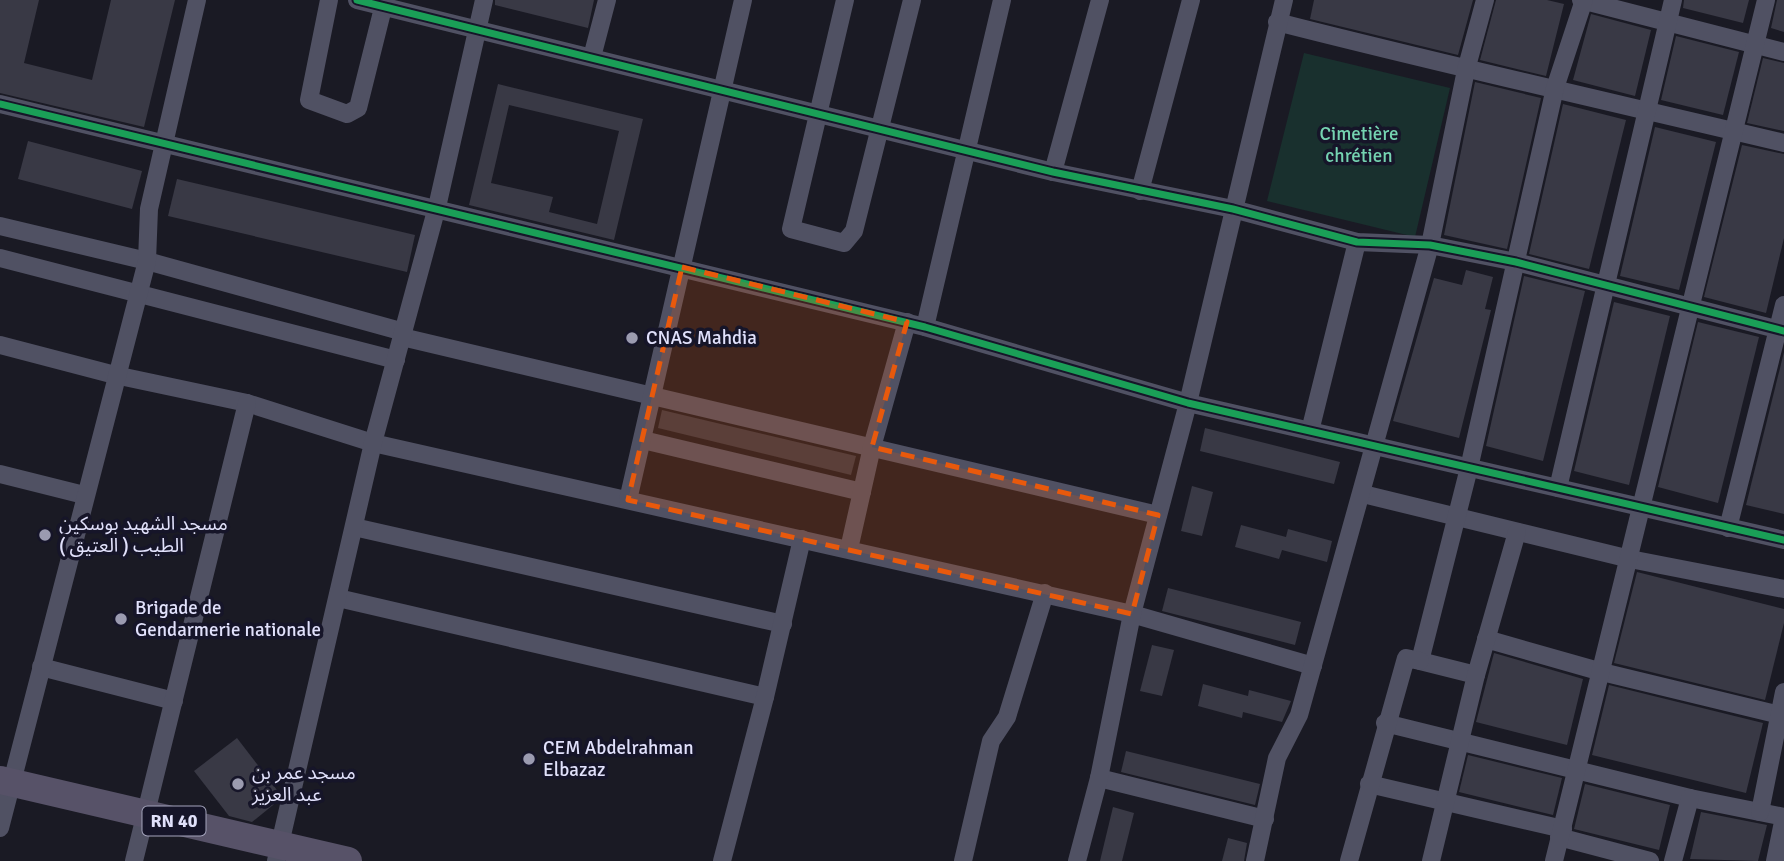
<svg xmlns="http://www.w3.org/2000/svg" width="1784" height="861" viewBox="0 0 1784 861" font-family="Signika,'Noto Sans Arabic',sans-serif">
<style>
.green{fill:#19302e}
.building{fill:#393945;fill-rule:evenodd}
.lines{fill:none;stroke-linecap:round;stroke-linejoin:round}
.minor{stroke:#505163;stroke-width:18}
.primary{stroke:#575268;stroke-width:28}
.cycleway-casing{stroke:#161529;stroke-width:11}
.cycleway{stroke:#1a9f57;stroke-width:7}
.marked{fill:#e8590c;fill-opacity:0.2;stroke:#e8590c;stroke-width:5;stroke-dasharray:14 9;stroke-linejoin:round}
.poi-dot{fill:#9b9bb0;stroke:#161529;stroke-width:2.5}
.labels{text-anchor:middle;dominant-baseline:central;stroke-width:7;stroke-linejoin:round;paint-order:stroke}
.shield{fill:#161529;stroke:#a4a4bc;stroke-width:2}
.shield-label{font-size:18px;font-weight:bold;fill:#e1e1fb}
.park-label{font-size:19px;fill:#75d3b1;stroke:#161529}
.poi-label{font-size:19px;fill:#e1e1fb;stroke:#161529;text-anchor:start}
</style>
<rect width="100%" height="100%" fill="#1a1a24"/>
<path class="green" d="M1304 53 1450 88 1415 237 1267 201Z"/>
<g class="building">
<path d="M0 0H39L24 63 92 80 111 0H175L144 127 0 93Z"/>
<path d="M495 0H594L588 28 495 5Z"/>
<path d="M1314 0H1473L1458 55 1310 19Z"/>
<path d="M1496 0H1547L1564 4 1546 76 1480 60Z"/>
<path d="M1684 0H1749L1743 23 1683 8Z"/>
<path d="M1777 0H1784V32L1771 28Z"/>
<path d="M1591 14 1651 30 1635 96 1573 80Z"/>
<path d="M1676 36 1739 52 1723 115 1661 100Z"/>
<path d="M1763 58 1784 63V131L1747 123Z"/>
<path d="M1475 82 1541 98 1507 249 1444 235Z"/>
<path d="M498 84 643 119 614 240 469 205ZM509 105 619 131 597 224 549 212 553 197 491 183Z"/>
<path d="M1563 104 1626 120 1589 269 1529 254Z"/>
<path d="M1655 127 1716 142 1679 290 1620 276Z"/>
<path d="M28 141 142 171 132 209 18 179Z"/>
<path d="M1742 145 1784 154V238L1766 313 1704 297Z"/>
<path d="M177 179 415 235 407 272 168 216Z"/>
<path d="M1466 270 1493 277 1485 309 1491 310 1459 438 1393 421 1434 278 1462 285Z"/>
<path d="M1524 276 1585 291 1543 461 1486 446Z"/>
<path d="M1614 302 1670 316 1629 485 1574 471Z"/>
<path d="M1698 322 1759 337 1718 503 1658 487Z"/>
<path d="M1784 352V514L1746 505Z"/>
<path d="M662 410 856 456 851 475 658 428Z"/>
<path d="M1205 428 1340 462 1334 484 1200 451Z"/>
<path d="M1192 486 1213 492 1202 536 1181 531Z"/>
<path d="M1241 525 1286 537 1288 529 1332 541 1327 562 1282 550 1279 559 1235 547Z"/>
<path d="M1637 572 1784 609V623L1765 700 1614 663Z"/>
<path d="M1168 588 1301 622 1295 645 1162 611Z"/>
<path d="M1152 645 1174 650 1162 696 1140 691Z"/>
<path d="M1494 653 1583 679 1567 745 1476 722Z"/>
<path d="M1203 684 1248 696 1249 690 1291 701 1282 722 1243 712 1242 718 1198 706Z"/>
<path d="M1609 685 1763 723 1746 793 1592 755Z"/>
<path d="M237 738 280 794 278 801 252 822 229 816 194 771Z"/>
<path d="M1126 751 1260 784 1255 805 1121 772Z"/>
<path d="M1468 755 1562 778 1553 815 1459 792Z"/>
<path d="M1585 784 1670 805 1659 850 1574 829Z"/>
<path d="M1113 807 1134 813 1122 861H1100Z"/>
<path d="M1701 812 1767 825 1758 861 1690 859Z"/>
<path d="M1228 838 1247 843 1244 861H1222Z"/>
</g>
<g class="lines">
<g class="minor">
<path d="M329 0 309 100 347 114 358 108 385 0"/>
<path d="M357 0 1053 172 1233 209 1357 242 1430 245 1516 262 1784 331"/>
<path d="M845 0 791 229 844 243 854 231 912 0"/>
<path d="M1581 0 1784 52"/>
<path d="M1277 22C1445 65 1615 103 1784 143"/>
<path d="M592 57 607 0"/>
<path d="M0 104 925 327 1188 403 1784 540"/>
<path d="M1053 172 1100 0"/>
<path d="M1140 191 1191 0"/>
<path d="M0 226 147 261 404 332"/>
<path d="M0 258 396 360"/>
<path d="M925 327 1002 0"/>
<path d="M402 337 1158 515"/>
<path d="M0 345 115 375 247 403 373 443 1132 614 1313 666"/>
<path d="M1310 431 1357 242"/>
<path d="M643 440 862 492"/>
<path d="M0 474 84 495"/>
<path d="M1558 488 1673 0"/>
<path d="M1363 494 1630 559 1784 589"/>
<path d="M628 500 743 0"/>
<path d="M354 527 783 624"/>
<path d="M1728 528 1784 305"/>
<path d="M849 549 872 447 907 322"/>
<path d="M338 598 765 697"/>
<path d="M1486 639 1602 672 1784 716"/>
<path d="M41 667 174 701"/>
<path d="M1476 675 1420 661 1469 468 1555 88 1584 0"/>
<path d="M1385 723 1690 798 1784 817 1775 861"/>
<path d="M1099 778 1265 819"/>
<path d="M1369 784 1563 829"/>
<path d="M1760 812 1784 692"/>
<path d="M0 828 147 261 149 209 197 0"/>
<path d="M1559 837 1650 861"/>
<path d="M134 861 247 403"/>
<path d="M276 861 373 443 437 207 484 0"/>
<path d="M722 861 765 697 802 539"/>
<path d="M963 861 991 741 1007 717 1045 593"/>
<path d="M1077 861 1099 778 1132 614 1188 403 1284 0"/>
<path d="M1255 861 1277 758 1299 715 1430 245 1466 70 1485 0"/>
<path d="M1349 861 1406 658 1420 661"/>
<path d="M1431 861 1476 675 1517 532"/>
<path d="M1554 861 1766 0"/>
<path d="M1673 861 1690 798"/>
</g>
<path class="primary" d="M0 780 348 861"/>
<g class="cycleway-casing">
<g id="cycleway">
<path d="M357 0 1053 172 1233 209 1357 242 1430 245 1516 262 1784 331"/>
<path d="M0 104 925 327 1188 403 1784 540"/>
</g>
</g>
<use href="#cycleway" class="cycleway"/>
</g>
<path class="marked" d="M682 267 907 322 872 447 1158 515 1132 614 628 500Z"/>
<g class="poi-dot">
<circle cx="632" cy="338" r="7"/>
<circle cx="45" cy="535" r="7"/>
<circle cx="121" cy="619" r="7"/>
<circle cx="529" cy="759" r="7"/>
<circle cx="238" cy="784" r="7"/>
</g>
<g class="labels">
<rect class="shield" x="142.5" y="806.5" width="63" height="29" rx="5"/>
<g class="shield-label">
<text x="174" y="821">RN 40</text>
</g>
<g class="park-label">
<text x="1359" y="134">Cimetière<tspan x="1359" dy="22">chrétien</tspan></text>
</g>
<g class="poi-label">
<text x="646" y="338">CNAS Mahdia</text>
<text x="59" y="524">مسجد الشهيد بوسكين<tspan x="59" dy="22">الطيب ( العتيق )</tspan></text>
<text x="135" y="608">Brigade de<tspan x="135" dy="22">Gendarmerie nationale</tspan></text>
<text x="543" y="748">CEM Abdelrahman<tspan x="543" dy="22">Elbazaz</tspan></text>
<text x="252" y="773">مسجد عمر بن<tspan x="252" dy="22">عبد العزيز</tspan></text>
</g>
</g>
</svg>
